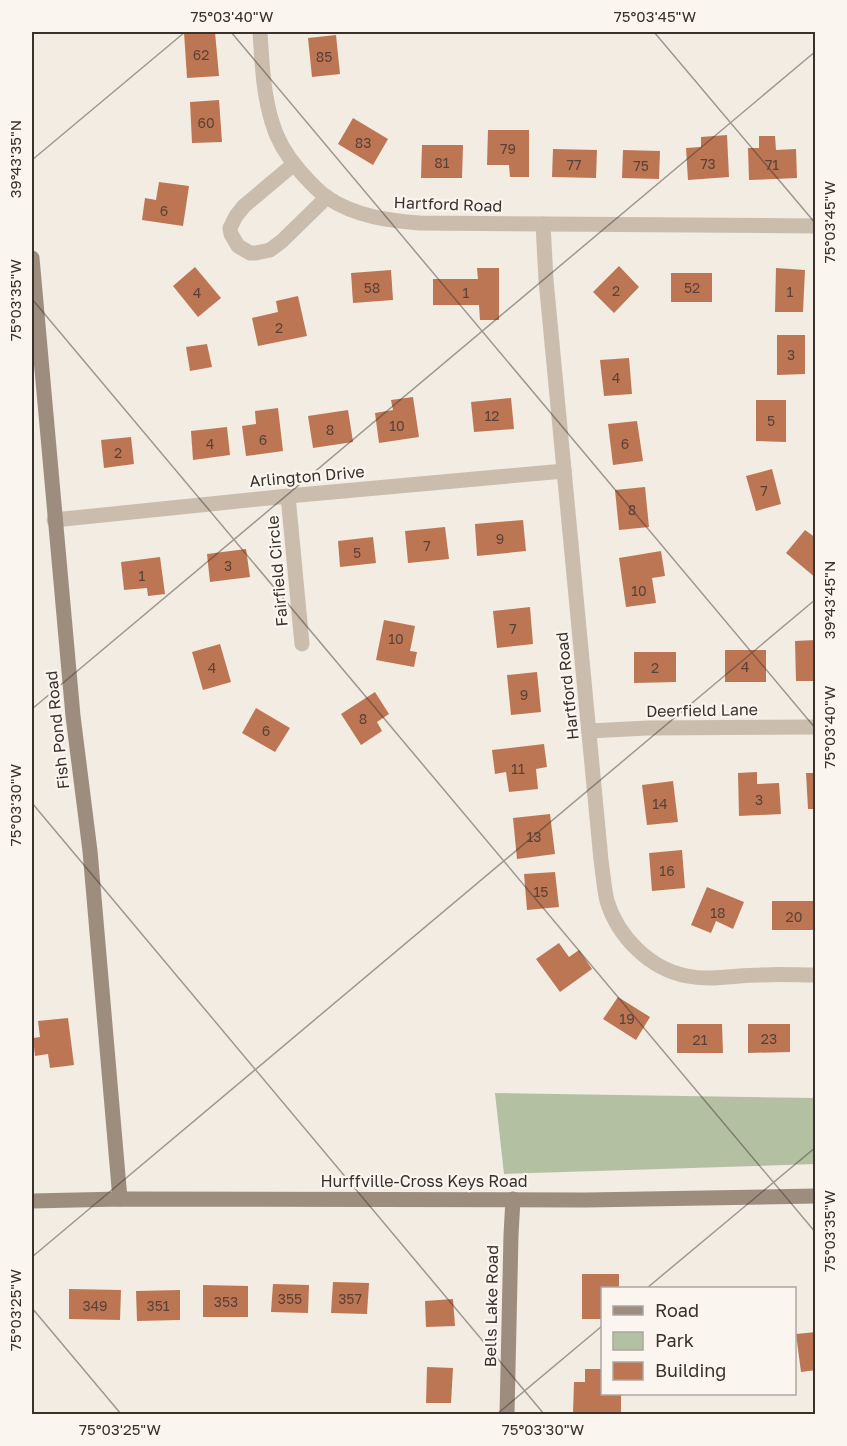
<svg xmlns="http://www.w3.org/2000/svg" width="847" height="1446" viewBox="0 0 847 1446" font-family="'Golos Text',sans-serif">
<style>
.green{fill:#b4c0a2}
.building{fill:#bd7654}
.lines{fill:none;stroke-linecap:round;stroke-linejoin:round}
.street{stroke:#cabdae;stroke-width:15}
.secondary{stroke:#9d8d7f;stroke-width:15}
.ticks{fill:none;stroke:#39312c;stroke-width:1.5;stroke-opacity:0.45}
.labels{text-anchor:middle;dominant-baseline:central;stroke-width:4.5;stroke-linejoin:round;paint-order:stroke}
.number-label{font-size:14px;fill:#5a4236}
.street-label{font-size:16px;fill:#39312c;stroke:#faf5ee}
.neatline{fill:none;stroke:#39312c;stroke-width:2}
.ticks-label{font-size:15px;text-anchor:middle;fill:#39312c}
</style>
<rect width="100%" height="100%" fill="#f2ece2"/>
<path class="green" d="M495 1093 815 1098V1164L504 1174Z"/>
<g class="building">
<path d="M184 32H215L219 76 187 78Z"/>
<path d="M336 35 340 74 312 77 308 38Z"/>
<path d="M219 100 222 142 192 143 190 102Z"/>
<path d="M353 118 388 139 373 165 338 144Z"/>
<path d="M488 130H529V177H510L509 165H487Z"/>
<path d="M727 135 729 177 688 180 686 148 701 147V137Z"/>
<path d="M759 136H775L776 150 796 149 797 178 749 180 748 148H759Z"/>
<path d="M422 145H463L462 178H421Z"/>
<path d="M553 149 597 150 596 178 552 177Z"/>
<path d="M623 150 660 151 659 179 622 178Z"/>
<path d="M159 182 189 186 183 226 142 220 145 198 156 200Z"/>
<path d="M619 266 639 287 614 313 593 292Z"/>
<path d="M195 267 221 298 198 317 173 286Z"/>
<path d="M477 268H499V320H480L479 305H433V279H478Z"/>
<path d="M776 268 805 270 803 312H775Z"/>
<path d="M391 270 393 300 353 303 351 273Z"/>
<rect x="671" y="273" width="41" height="29"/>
<path d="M298 296 307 336 258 346 252 318 278 312 276 301Z"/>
<path d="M777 335H805V374L777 375Z"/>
<path d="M207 344 212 367 190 371 186 347Z"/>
<path d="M629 358 632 394 604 396 600 360Z"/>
<path d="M413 397 419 437 379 443 375 413 393 410 391 400Z"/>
<path d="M511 398 514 429 474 432 471 402Z"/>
<path d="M756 400H786V442L756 441Z"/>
<path d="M278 408 283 451 246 456 242 426 256 424 255 411Z"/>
<path d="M348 410 353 442 313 448 308 416Z"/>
<path d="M637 421 643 461 613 465 608 424Z"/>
<path d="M227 427 230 455 193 460 191 431Z"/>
<path d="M131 437 134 464 104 468 101 440Z"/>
<path d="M772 469 781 504 756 511 746 476Z"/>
<path d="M645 487 649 527 619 530 615 490Z"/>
<path d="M523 520 526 551 477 556 475 524Z"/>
<path d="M445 527 449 559 408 563 405 531Z"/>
<path d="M805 530 816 538V578L786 553Z"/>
<path d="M373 537 376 563 340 567 338 541Z"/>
<path d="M246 549 250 577 210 582 207 554Z"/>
<path d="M661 551 665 576 652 578 656 603 626 607 619 558Z"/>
<path d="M160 557 165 594 148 596 147 588 124 590 121 562Z"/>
<path d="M530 607 533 644 497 648 493 611Z"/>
<path d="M384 620 415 626 410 651 417 652 414 667 376 660Z"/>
<path d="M816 640V681H796L795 641Z"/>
<path d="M220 644 231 682 203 690 192 652Z"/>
<rect x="725" y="650" width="41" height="32"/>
<path d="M634 652H676V682L634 683Z"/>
<path d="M537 672 541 712 511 715 507 675Z"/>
<path d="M375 692 389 714 377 722 382 731 361 745 341 714Z"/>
<path d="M256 708 290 728 275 752 242 733Z"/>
<path d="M544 744 547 767 536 769 538 789 509 792 506 772 495 774 492 750Z"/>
<path d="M757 772V784L779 783 781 814 739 816 738 773Z"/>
<path d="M806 773H816V809H808Z"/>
<path d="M673 781 678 822 647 825 642 785Z"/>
<path d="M550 814 555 854 517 859 513 818Z"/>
<path d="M682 850 685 888 652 891 649 853Z"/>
<path d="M555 872 559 907 527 910 524 874Z"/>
<path d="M707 887 744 902 733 929 716 921 711 933 691 925Z"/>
<rect x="772" y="901" width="44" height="29"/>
<path d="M559 943 569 957 579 950 592 969 560 992 536 959Z"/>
<path d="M618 997 650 1017 636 1040 603 1019Z"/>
<path d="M68 1018 74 1065 50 1068 48 1054 35 1056 33 1038 40 1037 38 1021Z"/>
<path d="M677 1024H722L723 1053H677Z"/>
<path d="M748 1024H790V1052L748 1053Z"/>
<path d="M582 1274H619V1288H602V1319H582Z"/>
<path d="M333 1282 369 1283 367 1314 331 1313Z"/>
<path d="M273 1284 309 1285 308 1313 271 1312Z"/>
<path d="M203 1285 248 1286V1317H203Z"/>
<path d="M69 1289 121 1290 120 1320 69 1319Z"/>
<path d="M180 1290V1320L137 1321 136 1291Z"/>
<path d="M453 1299 455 1326 426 1327 425 1301Z"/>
<path d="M816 1332V1370L801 1372 796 1334Z"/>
<path d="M427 1367 453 1368 451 1403H426Z"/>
<path d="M585 1369H602V1394H621V1414H573L574 1382H585Z"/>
</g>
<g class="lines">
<g class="street">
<path d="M260 32C262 62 263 93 272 122 277 140 287 156 299 170 308 180 317 191 328 198 355 216 389 221 420 223L816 226"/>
<path d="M294 164 244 206 236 216 230 228 231 234 238 246 250 253H256L270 250 282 241 327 197"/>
<path d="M543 224 546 280 601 860C603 874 604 888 607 901 618 937 650 969 687 976 711 981 736 975 760 975 779 974 797 975 816 975"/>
<path d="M288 496 302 644"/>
<path d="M54 520 288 496 564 471"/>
<path d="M589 731 648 728 816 727"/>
</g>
<g class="secondary">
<path d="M32 258 73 716 90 851 120 1199"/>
<path d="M32 1201 120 1199 586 1200 816 1196"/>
<path d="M507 1414 511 1235 513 1199"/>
</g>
</g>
<path class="ticks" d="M231 32 816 729M654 32 816 224M32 160 185 32M32 299 816 1233M32 709 816 51M32 803 544 1414M32 1257 816 599M647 1288 816 1147M32 1308 121 1414M497 1414 602 1326"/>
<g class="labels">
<g class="number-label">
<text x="201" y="54">62</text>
<text x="324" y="56">85</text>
<text x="206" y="122">60</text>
<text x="363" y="142">83</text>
<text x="508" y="148">79</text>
<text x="442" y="162">81</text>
<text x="708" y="163">73</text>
<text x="574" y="164">77</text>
<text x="772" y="164">71</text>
<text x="641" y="165">75</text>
<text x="164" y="210">6</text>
<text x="372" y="287">58</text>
<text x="692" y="287">52</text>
<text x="616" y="290">2</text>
<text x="790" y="291">1</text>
<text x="197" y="292">4</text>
<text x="466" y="292">1</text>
<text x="279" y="327">2</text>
<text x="791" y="354">3</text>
<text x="616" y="377">4</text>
<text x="492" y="415">12</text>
<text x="771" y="420">5</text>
<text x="397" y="425">10</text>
<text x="330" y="429">8</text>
<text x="263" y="439">6</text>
<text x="210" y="443">4</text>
<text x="625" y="443">6</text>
<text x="118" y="452">2</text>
<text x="764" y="490">7</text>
<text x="632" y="509">8</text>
<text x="500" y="538">9</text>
<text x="427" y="545">7</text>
<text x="357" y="552">5</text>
<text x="228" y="565">3</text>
<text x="142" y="575">1</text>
<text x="639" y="590">10</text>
<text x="513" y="628">7</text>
<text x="396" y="638">10</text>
<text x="745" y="666">4</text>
<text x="212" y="667">4</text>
<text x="655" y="667">2</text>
<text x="524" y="694">9</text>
<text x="363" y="718">8</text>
<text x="266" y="730">6</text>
<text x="518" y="768">11</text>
<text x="759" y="799">3</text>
<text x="660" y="803">14</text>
<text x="534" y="836">13</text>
<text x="667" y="870">16</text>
<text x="541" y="891">15</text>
<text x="718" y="912">18</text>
<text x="794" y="916">20</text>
<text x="627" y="1018">19</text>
<text x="769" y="1038">23</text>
<text x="700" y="1039">21</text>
<text x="290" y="1298">355</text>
<text x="350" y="1298">357</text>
<text x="226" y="1301">353</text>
<text x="95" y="1305">349</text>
<text x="158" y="1305">351</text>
</g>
<g class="street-label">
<text transform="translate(448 204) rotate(2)">Hartford Road</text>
<text transform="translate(307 476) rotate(-5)">Arlington Drive</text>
<text transform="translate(277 571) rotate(-95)">Fairfield Circle</text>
<text transform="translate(567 686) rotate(-96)">Hartford Road</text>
<text transform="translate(702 710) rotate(-1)">Deerfield Lane</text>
<text transform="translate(57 730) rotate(-96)">Fish Pond Road</text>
<text x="424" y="1181">Hurffville-Cross Keys Road</text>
<text transform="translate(491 1306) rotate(-89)">Bells Lake Road</text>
</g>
</g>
<rect width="847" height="1446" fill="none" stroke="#faf5ee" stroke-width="66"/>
<rect x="601" y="1287" width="195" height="108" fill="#faf5ee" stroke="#ada7a0" stroke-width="1.5"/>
<rect x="613" y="1306" width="30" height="9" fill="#9d8d7f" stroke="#ada7a0" stroke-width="1.5"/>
<text x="655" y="1317" font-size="18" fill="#39312c">Road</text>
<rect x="613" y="1332" width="30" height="18" fill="#b4c0a2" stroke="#ada7a0" stroke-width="1.5"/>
<text x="655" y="1347" font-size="18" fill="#39312c">Park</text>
<rect x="613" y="1362" width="30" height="18" fill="#bd7654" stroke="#ada7a0" stroke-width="1.5"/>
<text x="655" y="1377" font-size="18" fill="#39312c">Building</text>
<rect x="33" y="33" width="781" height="1380" class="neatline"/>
<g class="ticks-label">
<text x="232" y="22">75°03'40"W</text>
<text x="655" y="22">75°03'45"W</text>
<text transform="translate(16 159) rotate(-90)" y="5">39°43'35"N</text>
<text transform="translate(830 222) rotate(-90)" y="5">75°03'45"W</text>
<text transform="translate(16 300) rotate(-90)" y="5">75°03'35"W</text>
<text transform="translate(830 600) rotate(-90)" y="5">39°43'45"N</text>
<text transform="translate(830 727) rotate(-90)" y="5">75°03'40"W</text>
<text transform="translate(16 805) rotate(-90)" y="5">75°03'30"W</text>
<text transform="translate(830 1231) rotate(-90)" y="5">75°03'35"W</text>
<text transform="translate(16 1310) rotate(-90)" y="5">75°03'25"W</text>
<text x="120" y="1435">75°03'25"W</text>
<text x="543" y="1435">75°03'30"W</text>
</g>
</svg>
